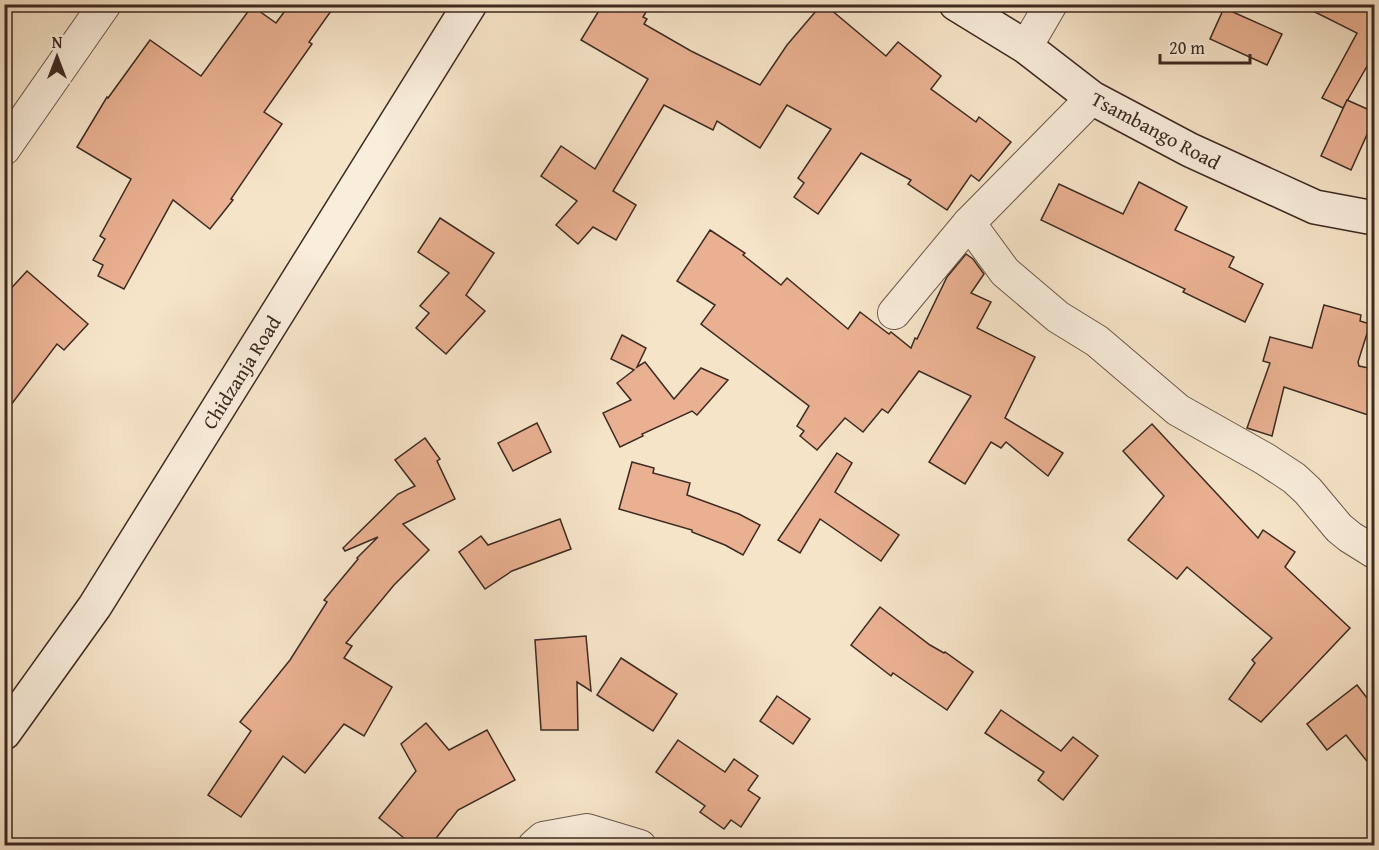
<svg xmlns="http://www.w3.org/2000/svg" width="1379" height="850" viewBox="0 0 1379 850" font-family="'Gentium Book Plus',serif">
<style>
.building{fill:#e9b091;stroke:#3d2a22;stroke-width:1.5}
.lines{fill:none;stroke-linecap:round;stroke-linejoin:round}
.street-casing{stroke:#6b584c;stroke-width:34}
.secondary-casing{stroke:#3d2a22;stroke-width:36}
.street{stroke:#f9eddb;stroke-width:32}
.secondary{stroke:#f9eddb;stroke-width:33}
.labels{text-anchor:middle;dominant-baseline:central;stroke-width:5;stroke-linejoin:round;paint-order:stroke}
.street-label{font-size:20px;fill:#3d2a22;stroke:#f9eddb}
</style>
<rect width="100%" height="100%" fill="#f6e4c8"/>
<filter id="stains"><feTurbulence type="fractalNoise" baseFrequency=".00333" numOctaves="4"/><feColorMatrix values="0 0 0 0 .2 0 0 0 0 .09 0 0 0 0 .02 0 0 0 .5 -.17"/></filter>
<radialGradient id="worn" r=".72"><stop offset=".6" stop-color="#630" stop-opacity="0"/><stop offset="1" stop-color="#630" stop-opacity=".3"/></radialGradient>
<g class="building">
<path d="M290 4H336L309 42 312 44 264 112 282 124 231 199 233 200 210 229 173 200 124 289 98 276 103 265 93 260 105 239 100 236 131 179 77 147 107 97 108 98 150 40 201 76 252 6 276 23Z"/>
<path d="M603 4H651L643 17 647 19 644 24 691 51 760 85 787 45 822 4H824L886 56 898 42 941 76 931 89 976 122 979 117 1011 142 979 181 971 175 947 210 908 184 911 180 861 153 818 214 794 197 804 183 798 178 831 129 787 105 760 148 717 121 713 130 664 105 613 191 636 205 616 240 593 227 578 244 556 225 577 201 541 176 561 146 595 169 648 79 581 40Z"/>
<path d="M1299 4H1374V54L1343 108 1322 98 1357 33Z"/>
<path d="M1224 8 1282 34 1267 65 1210 39Z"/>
<path d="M1347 100 1374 112V119L1351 170 1321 156Z"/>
<path d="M1139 182 1187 207 1175 230 1234 257 1229 267 1263 284 1245 322 1183 292 1185 289 1041 220 1059 184 1123 214Z"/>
<path d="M440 218 494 253 466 295 485 311 446 354 416 328 429 313 420 306 449 273 418 252Z"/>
<path d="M710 230 745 253 743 255 781 285 787 278 848 329 860 312 889 334 891 332 911 348 915 338 917 339 947 277 966 254 973 259 984 274 971 293 991 302 977 328 1035 357 1005 418 1063 453 1048 476 1006 442 1001 448 991 442 965 484 929 462 971 396 919 371 888 413 882 409 863 432 845 418 817 450 800 436 804 431 797 426 809 406 701 324 715 305 677 281Z"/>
<path d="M27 271 88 324 64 350 57 344 4 414V296Z"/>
<path d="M1324 305 1361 315 1360 321 1370 324 1358 362 1359 366 1374 369V417L1284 387 1272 436 1247 428 1270 363 1263 361 1270 337 1312 348Z"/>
<path d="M622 335 646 348 637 367 645 362 674 399 701 368 728 380 697 415 692 411 642 434 643 436 620 447 603 413 631 400 617 383 634 370 611 359Z"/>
<path d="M537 423 551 452 513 471 498 443Z"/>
<path d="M1152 424 1258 538 1263 530 1295 552 1285 567 1350 628 1261 722 1229 699 1255 663 1252 660 1272 638 1187 567 1177 579 1128 540 1164 496 1123 451Z"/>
<path d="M425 438 440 459 437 461 455 499 403 524 429 550 394 585 346 643 352 646 344 658 392 687 364 736 344 724 305 773 283 756 241 817 208 795 251 731 240 722 290 660 327 602 324 600 358 559 357 558 378 537 345 551 343 548 398 494 415 486 395 460Z"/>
<path d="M837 453 852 463 835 492 899 535 881 561 820 519 800 553 778 540Z"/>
<path d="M632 462 654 468 653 473 690 483 687 495 739 514 760 525 743 555 725 545 692 532V530L619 509Z"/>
<path d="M560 519 571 549 512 571 485 589 459 552 481 536 488 545Z"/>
<path d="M880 607 930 645 944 653 945 652 973 672 947 710 893 673 891 676 851 645Z"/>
<path d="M586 636 591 691 577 682 578 730H541L535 640Z"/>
<path d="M621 658 677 694 653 731 597 695Z"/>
<path d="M1357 685 1374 707V770L1346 735 1327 750 1307 724Z"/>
<path d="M777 696 810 719 793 744 760 721Z"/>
<path d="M1001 710 1061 751 1073 737 1098 756 1063 800 1038 780 1044 772 985 733Z"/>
<path d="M426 723 449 750 487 730 515 780 458 810 430 846H414L379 818 416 771 401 744Z"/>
<path d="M678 740 725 772 734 759 758 776 748 790 760 798 741 827 731 820 724 829 700 812 705 806 656 772Z"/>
</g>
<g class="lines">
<g class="street-casing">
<g id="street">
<path d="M1026 47 1051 4"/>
<path d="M4 149 105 4"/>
<path d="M969 223 1005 272 1058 317 1097 341 1178 410 1265 459 1294 478 1308 491 1339 528 1350 537 1374 552"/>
<path d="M894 313 969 223 1092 98"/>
<path d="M534 846 543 838 587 830 640 846"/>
</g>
</g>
<g class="secondary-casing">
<g id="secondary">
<path d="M956 4 1026 47 1092 98 1190 150 1315 207 1374 218"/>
<path d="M4 733 95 606 470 4"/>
</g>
</g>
<use href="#street" class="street"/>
<use href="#secondary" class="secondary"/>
</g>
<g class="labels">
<g class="street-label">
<text transform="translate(1156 130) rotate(28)">Tsambango Road</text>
<text transform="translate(241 372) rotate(-58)">Chidzanja Road</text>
</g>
</g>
<rect width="1379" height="850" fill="none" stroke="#f6e4c8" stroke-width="24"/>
<rect x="6" y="6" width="1367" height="838" fill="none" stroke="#3d2a22" stroke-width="3"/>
<rect x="12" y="12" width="1355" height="826" fill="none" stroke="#3d2a22" stroke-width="1.5"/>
<g transform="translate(57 57)" stroke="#f9eddb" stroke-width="4.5" paint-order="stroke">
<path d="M0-4.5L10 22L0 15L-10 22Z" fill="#3d2a22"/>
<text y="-9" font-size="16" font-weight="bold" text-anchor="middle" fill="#3d2a22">N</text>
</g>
<path d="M1160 54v9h90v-9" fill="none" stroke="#3d2a22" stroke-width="3"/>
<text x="1169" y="54" font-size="18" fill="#3d2a22" stroke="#f9eddb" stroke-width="4.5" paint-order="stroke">20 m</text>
<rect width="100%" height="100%" filter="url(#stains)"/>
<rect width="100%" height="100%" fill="url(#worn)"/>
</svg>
